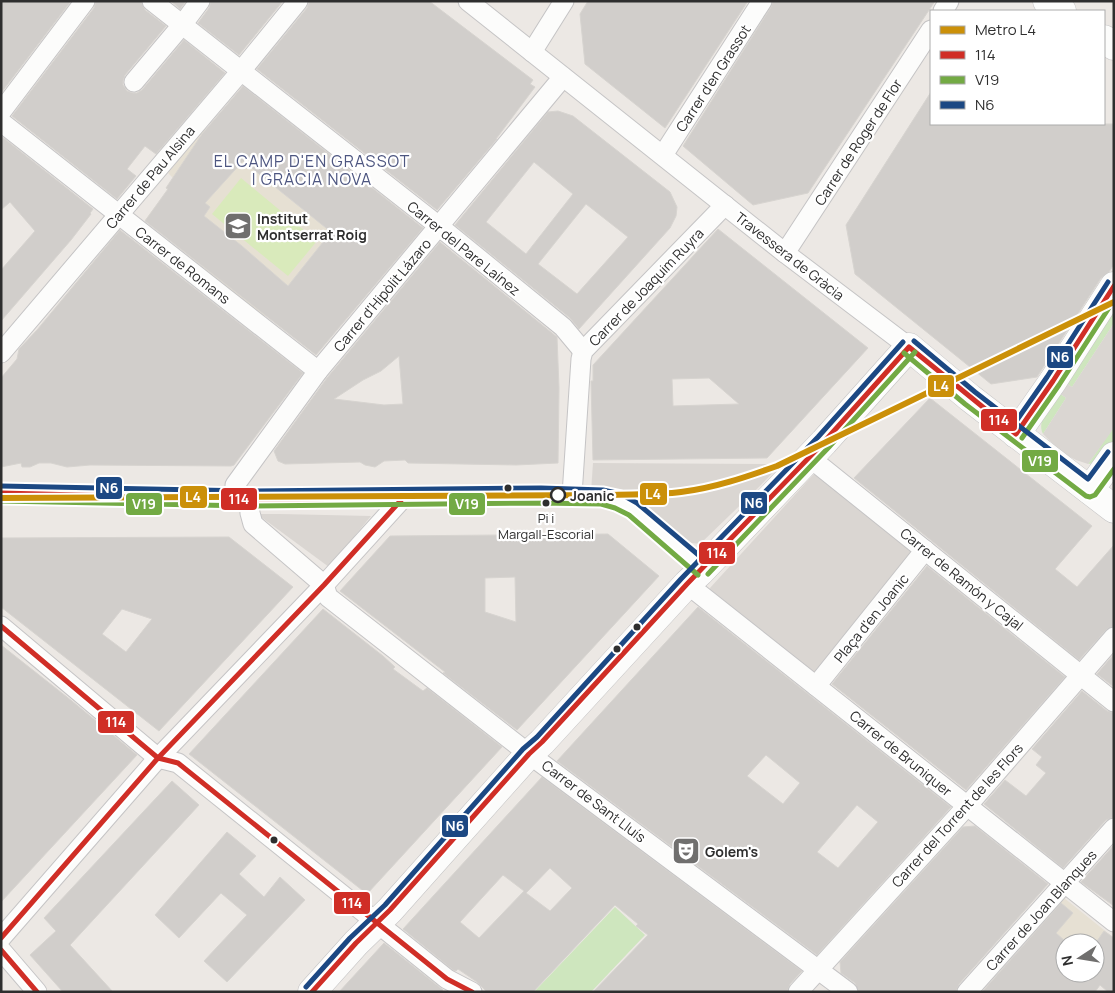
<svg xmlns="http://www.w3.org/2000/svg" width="1115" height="993" viewBox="0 0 1115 993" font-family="Manrope,sans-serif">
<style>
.education{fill:#e6e0d3}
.green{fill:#cee6be}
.pitch{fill:#d9eabb}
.plaza{fill:#dad6d2}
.building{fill:#d1cecb;stroke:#d7d4d0;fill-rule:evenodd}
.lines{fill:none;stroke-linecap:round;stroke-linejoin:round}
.street-casing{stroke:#c5c4c5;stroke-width:21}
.secondary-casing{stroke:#c5c4c5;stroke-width:29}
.street{stroke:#fcfcfb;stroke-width:19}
.secondary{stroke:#fcfcfb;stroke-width:28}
.bus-1-casing{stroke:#fff;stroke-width:9}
.bus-2-casing{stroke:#fff;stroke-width:9}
.bus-3-casing{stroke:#fff;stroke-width:9}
.bus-1{stroke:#d02e26;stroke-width:5}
.bus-2{stroke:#73aa44;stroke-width:5}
.bus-3{stroke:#1c4883;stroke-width:5}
.metro-1-casing{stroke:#fff;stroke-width:10}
.metro-1{stroke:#cb9009;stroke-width:6}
.bus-dot{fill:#2e2e2e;stroke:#fff;stroke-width:2}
.stop-dot{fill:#fff;stroke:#2e2e2e;stroke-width:2.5}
.labels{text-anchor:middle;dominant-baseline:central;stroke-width:4.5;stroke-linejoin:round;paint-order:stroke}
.bus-label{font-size:13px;fill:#2e2e2e;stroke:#fff}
.street-label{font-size:14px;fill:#2e2e2e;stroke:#fff}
.poi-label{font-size:14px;font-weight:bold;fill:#2e2e2e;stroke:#fff;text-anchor:start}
.stop-label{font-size:14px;font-weight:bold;fill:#2e2e2e;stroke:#fff;text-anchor:start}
.quarter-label{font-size:16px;letter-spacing:1px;fill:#4d5680;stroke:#fff}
.line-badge{stroke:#fff;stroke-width:2}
.badge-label{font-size:14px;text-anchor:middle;font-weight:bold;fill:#fff}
</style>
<rect width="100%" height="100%" fill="#ece8e4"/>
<g class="education">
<path d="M203 129 331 232 264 317 145 220 168 190 166 188 173 178 168 173Z"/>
<path d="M1064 898 1114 938 1095 969V943H1065V963L1033 935Z"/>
</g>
<g class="green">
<path d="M1114 309V323L1072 387 1066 383Z"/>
<path d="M1059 393 1066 398 1043 434C1036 420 1052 404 1059 393Z"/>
<path d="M1113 428C1114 431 1115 436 1114 440 1111 449 1099 464 1088 464Z"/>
<path d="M615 907 645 935 591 992H534Z"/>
</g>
<path class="pitch" d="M241 178 317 241 288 276 212 214Z"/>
<g class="plaza">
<path d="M1114 323V428L1088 464 1076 460 1062 453 1043 434 1066 398 1059 393 1066 383 1072 387Z"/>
<path d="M593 463 775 464 779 466 760 486 700 544 685 542 591 492Z"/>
<path d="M820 474 921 555 819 683 712 596 710 588 813 475Z"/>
<path d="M257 514H280L371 516 329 567Z"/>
</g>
<g class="building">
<path d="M1 1H71L1 93Z"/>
<path d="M96 1H141L145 10 166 26 125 75 123 81V85L127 91 133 93H137L142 90 184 40 225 73 156 154 145 146 127 169 136 176 117 199 12 116 94 8Z"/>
<path d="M171 1H186L180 9Z"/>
<path d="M211 1H283L239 55 198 23 209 8Z"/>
<path d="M309 1H429L533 80 530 84 535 87 496 139H497L437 210 257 69 307 8Z"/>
<path d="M588 1H748L665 128 585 64 580 14Z"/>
<path d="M773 1H935L808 193 753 205 683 146 771 7Z"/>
<path d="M243 86 423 228 316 355 145 221 168 189 166 188 202 134ZM243 161 331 232 288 286 242 246 204 216 210 207 205 203Z"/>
<path d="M931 92V124H1114V264L1109 272 1101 278 1037 377 991 384 855 274 846 225Z"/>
<path d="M558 111 573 116 670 192 677 207 676 216 670 228 579 329 570 318 455 225 548 112ZM534 162 573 194 526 254 486 222ZM586 204 628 237 577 294 538 264Z"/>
<path d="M1 136 93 209 90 213 91 214 71 240 1 321V270L35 231 10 202 1 210Z"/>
<path d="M718 229 868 348 767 458 593 460 591 381H593V365ZM709 378 739 404 673 406 672 379Z"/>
<path d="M120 230 303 373 234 465 231 466 90 465 67 467 51 463H39L30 467H22L21 463 1 467V378L17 359 19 349 37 330Z"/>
<path d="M440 242 557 337 559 388 558 463 516 465 408 463 405 460 384 461 375 467 365 465 360 462 285 464 278 461 274 451 327 378ZM399 356 403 404 384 405 334 399 363 380 381 371Z"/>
<path d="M930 398 1092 526 1055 569 1077 587 1114 545V626L1106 630 1079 660 854 478Z"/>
<path d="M608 534 659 576 517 730 443 673 445 672 432 662 340 591 390 536ZM515 577 516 622 485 612V578Z"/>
<path d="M229 537 293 587 159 731 1 607V538ZM122 609 152 619 126 652 102 634Z"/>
<path d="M927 566 1065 677 966 790 832 684Z"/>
<path d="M698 607 951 807 817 955 557 761ZM766 755 800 783 783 804 747 776ZM857 805 878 822 838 868 817 852Z"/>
<path d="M323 609 383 656 395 667 393 669 423 691 427 688 502 747 367 894 189 754Z"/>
<path d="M1 645 72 701 137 755 1 902Z"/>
<path d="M1114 654V687L1097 674Z"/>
<path d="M1082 691 1107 711 1114 713V817L1106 820 1063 868 984 804 1005 780 1026 796 1046 773 1036 765 1042 757 1032 749Z"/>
<path d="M542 777 802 971 790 984 787 992H593L648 935 636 926 638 924 615 905 533 992H487L477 982 458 969 456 971 453 970 403 929ZM550 868 572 888 550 911 526 893ZM503 875 524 891 479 938 460 922Z"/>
<path d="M172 781 199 805 70 945 113 992H63L30 955 56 931 44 918Z"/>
<path d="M975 826 1048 884 959 984 956 992H859L855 983 841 973 840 962 963 827Z"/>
<path d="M227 832 256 856 239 874 264 897 280 877 305 900 227 982 204 961 247 915 221 893 179 938 155 915Z"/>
<path d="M1114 845V906L1081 882Z"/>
<path d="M1061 903 1073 913 1056 933 1065 941V973H1095V944L1104 931 1114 938V992H1108L1100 985 1095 992H982Z"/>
<path d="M384 943 443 990 441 992H339Z"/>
</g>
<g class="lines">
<g class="street-casing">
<g id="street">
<path d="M152 1 435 223 563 327 583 351"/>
<path d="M468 1 785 253 909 347"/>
<path d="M943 11 949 1"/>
<path d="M532 52 564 1"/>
<path d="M134 82 182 25 200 1"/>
<path d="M1 112 85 1"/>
<path d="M1 122 318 371"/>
<path d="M663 155 762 1"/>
<path d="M785 253 931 30"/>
<path d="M1 353 241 71 298 1"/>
<path d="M809 457 1114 702"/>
<path d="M1 493 249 499 403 498 541 495 602 497 618 501 633 509 703 569"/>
<path d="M572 495 581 359 583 351 725 205"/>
<path d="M235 499V485L318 371 563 77"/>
<path d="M249 499 250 513 253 524 324 585 328 597 529 754 848 992"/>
<path d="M687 584 1114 922"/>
<path d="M1 626 158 758 178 763 447 979 472 992"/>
<path d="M816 686 925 550"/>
<path d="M1 938 158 758 324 585 403 498"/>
<path d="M1 950 37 992"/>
<path d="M798 992 968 805 1114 637"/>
<path d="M967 992 1114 828"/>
</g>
</g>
<g class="secondary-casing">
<g id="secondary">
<path d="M1047 1 1062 11"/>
<path d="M1104 39 1114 46"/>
<path d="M1016 434 1053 381 1114 286"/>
<path d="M1090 490 1114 456"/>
<path d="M312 992 356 943 390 910 529 754 542 742 687 584 700 572 824 442 909 347 970 398 1114 509"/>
</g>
</g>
<use href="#street" class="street"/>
<use href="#secondary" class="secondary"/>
<g class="bus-1-casing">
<g id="bus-1">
<path d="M1 493 235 499 403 498"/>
<path d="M1 626 158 758 178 763 447 979 472 992"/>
<path d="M1 938 158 758 324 585 403 498"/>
<path d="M1 950 37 992"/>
<path d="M312 992 356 943 390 910 529 754 542 742 687 584 824 442 909 347 1016 434 1053 381 1114 286"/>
</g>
</g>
<g class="bus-2-casing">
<g id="bus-2">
<path d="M904 353 965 404 1086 496 1090 497 1095 495 1114 469"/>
<path d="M1022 438 1059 385 1114 300"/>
<path d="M1 501 249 506 541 503 601 504 615 508 629 515 698 575"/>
<path d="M708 574 829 447 915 352"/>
</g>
</g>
<g class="bus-3-casing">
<g id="bus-3">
<path d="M914 341 975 392 1088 479 1108 452"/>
<path d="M1010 430 1047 377 1108 282"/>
<path d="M1 486 249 491 541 488 603 490 621 494 637 503 708 563"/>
<path d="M306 987 350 938 385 905 523 749 537 737 681 579 818 437 903 342"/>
</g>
</g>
<use href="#bus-1" class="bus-1"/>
<use href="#bus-2" class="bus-2"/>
<use href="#bus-3" class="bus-3"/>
<g class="metro-1-casing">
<path id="metro-1" d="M1 498 608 495C632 494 657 495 681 492 714 488 746 477 777 466L1114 302"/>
</g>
<use href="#metro-1" class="metro-1"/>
</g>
<defs>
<g id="school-square" transform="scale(1.4375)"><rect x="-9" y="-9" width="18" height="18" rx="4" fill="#706f6e" stroke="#fff"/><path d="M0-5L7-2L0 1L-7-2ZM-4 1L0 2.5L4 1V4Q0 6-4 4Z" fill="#fff"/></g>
<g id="theatre-square" transform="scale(1.4375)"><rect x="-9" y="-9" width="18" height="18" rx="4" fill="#706f6e" stroke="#fff"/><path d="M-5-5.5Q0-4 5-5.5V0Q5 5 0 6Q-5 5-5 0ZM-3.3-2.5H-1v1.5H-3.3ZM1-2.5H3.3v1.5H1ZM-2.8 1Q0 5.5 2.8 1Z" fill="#fff"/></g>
</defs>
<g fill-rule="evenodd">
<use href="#school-square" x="238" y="226"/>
<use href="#theatre-square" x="686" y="851"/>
</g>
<g class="bus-dot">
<circle cx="508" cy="488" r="4.5"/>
<circle cx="546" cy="503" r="4.5"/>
<circle cx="637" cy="627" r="4.5"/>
<circle cx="617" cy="649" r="4.5"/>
<circle cx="274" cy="840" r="4.5"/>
</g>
<circle class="stop-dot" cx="558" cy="495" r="7"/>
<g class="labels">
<g class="bus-label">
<text x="546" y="518">Pi i<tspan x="546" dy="16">Margall-Escorial</tspan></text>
</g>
<g class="street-label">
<text transform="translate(713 78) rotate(-57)">Carrer d'en Grassot</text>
<text transform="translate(858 142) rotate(-57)">Carrer de Roger de Flor</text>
<text transform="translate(150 177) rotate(-50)">Carrer de Pau Alsina</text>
<text transform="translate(464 248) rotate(39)">Carrer del Pare Laínez</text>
<text transform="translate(790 256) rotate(38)">Travessera de Gràcia</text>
<text transform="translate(183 265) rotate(38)">Carrer de Romans</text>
<text transform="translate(646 287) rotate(-46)">Carrer de Joaquim Ruyra</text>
<text transform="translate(382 295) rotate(-50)">Carrer d'Hipòlit Lázaro</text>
<text transform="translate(962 579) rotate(39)">Carrer de Ramón y Cajal</text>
<text transform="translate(871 618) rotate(-51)">Plaça d'en Joanic</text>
<text transform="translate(901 753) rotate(39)">Carrer de Bruniquer</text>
<text transform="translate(594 801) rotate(37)">Carrer de Sant Lluís</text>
<text transform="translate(957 815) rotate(-48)">Carrer del Torrent de les Flors</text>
<text transform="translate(1041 910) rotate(-48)">Carrer de Joan Blanques</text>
</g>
<g class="poi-label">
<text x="257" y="218">Institut<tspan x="257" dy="16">Montserrat Roig</tspan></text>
<text x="705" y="851">Golem's</text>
</g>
<g class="stop-label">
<text x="570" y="495">Joanic</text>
</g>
<g class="quarter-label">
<text x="312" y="161">EL CAMP D'EN GRASSOT<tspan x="312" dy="18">I GRÀCIA NOVA</tspan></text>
</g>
</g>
<g class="line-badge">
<rect x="1046" y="345" width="28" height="24" rx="5" fill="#1c4883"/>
<rect x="927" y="374" width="28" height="24" rx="5" fill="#cb9009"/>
<rect x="980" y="408" width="38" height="24" rx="5" fill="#d02e26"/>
<rect x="1021" y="449" width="38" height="24" rx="5" fill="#73aa44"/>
<rect x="95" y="476" width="28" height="24" rx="5" fill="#1c4883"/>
<rect x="639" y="482" width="29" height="24" rx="5" fill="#cb9009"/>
<rect x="179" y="485" width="29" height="24" rx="5" fill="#cb9009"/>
<rect x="220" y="487" width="38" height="24" rx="5" fill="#d02e26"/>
<rect x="740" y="491" width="28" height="24" rx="5" fill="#1c4883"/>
<rect x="448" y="492" width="38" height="24" rx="5" fill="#73aa44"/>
<rect x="125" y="492" width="38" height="24" rx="5" fill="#73aa44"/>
<rect x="698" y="541" width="38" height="24" rx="5" fill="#d02e26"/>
<rect x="97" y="710" width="38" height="24" rx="5" fill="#d02e26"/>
<rect x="441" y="814" width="28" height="24" rx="5" fill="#1c4883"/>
<rect x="333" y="891" width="38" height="24" rx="5" fill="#d02e26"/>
</g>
<g class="badge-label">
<text x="1060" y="362">N6</text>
<text x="941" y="391">L4</text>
<text x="999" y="425">114</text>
<text x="1040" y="466">V19</text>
<text x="109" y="493">N6</text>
<text x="653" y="499">L4</text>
<text x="193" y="502">L4</text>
<text x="239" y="504">114</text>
<text x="754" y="508">N6</text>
<text x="467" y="509">V19</text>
<text x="144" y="509">V19</text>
<text x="717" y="558">114</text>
<text x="116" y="727">114</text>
<text x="455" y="831">N6</text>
<text x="352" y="908">114</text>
</g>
<rect width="1115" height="993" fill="none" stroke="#2e2e2e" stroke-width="5"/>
<rect x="930" y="10" width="175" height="115" fill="#ffffff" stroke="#ababab"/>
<rect x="940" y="26" width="25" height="8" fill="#cb9009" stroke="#ababab"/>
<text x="975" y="35" font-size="15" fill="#2e2e2e">Metro L4</text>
<rect x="940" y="51" width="25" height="8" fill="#d02e26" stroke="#ababab"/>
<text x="975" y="60" font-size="15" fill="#2e2e2e">114</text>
<rect x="940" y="76" width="25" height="8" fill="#73aa44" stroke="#ababab"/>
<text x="975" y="85" font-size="15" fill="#2e2e2e">V19</text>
<rect x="940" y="101" width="25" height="8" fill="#1c4883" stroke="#ababab"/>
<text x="975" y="110" font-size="15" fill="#2e2e2e">N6</text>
<g transform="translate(1080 958) rotate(258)"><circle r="24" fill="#ffffff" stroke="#ababab"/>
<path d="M0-4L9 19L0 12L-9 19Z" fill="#706f6e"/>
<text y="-8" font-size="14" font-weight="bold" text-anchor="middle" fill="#2e2e2e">N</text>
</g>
</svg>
